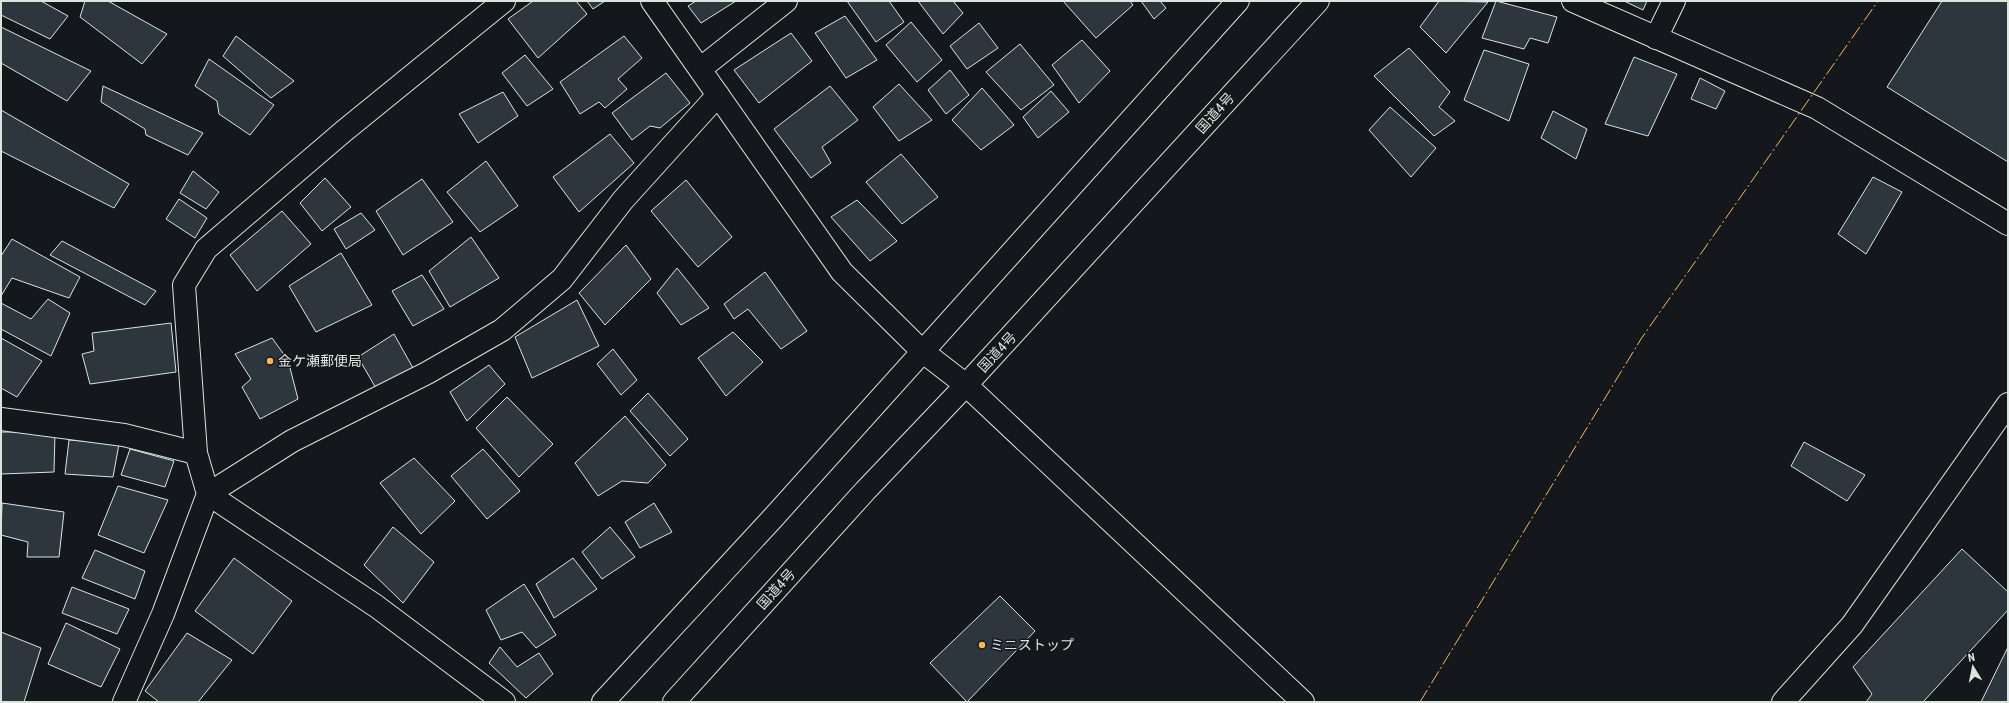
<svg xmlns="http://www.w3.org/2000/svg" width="2009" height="703" viewBox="0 0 2009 703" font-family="'Roboto Condensed','Noto Sans JP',sans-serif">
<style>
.building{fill:#2c363c;stroke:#d8e6dc}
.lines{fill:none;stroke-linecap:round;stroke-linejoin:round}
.minor-casing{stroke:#d8e6dc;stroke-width:24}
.tertiary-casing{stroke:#d8e6dc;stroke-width:24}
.trunk-casing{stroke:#d8e6dc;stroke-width:24}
.minor{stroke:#14181c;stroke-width:22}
.tertiary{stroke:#14181c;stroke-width:22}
.trunk{stroke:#14181c;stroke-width:22}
.power{stroke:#ffb74d;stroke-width:1;stroke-dasharray:14 3 2 3;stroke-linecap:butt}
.poi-dot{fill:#ffb74d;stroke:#14181c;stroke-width:1.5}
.labels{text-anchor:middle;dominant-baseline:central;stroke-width:3;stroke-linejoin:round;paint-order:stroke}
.street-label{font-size:14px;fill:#d8e6dc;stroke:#14181c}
.poi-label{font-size:14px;fill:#d8e6dc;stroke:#14181c;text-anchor:start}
</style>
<rect width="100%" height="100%" fill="#14181c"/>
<g class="building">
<path d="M1 1H41L68 16 50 39 1 15Z"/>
<path d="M85 1H108L167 34 142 64 80 17Z"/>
<path d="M533 1H576L587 14 538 58 508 19Z"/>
<path d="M587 1H605L593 9Z"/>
<path d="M696 1H736L701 23 688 6Z"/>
<path d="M847 1H889L904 22 876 42Z"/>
<path d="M918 1H953L963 13 943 34Z"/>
<path d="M1063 1H1130L1133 5 1096 38Z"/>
<path d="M1141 1H1160L1166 8 1154 19Z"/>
<path d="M1439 1 1488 2 1446 53 1420 27Z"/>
<path d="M1496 1 1557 17 1548 43 1530 38 1524 49 1482 38Z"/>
<path d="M1624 1H1647L1643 10Z"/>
<path d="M1942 1H2008V162L1887 87Z"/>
<path d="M845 16 877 60 846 78 815 33Z"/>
<path d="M911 22 942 60 917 82 886 45Z"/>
<path d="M979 23 998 48 967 69 950 46Z"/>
<path d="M1 27 91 71 67 101 1 63Z"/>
<path d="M791 33 812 61 759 103 734 70Z"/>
<path d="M236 36 294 81 271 98 223 56Z"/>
<path d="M624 36 642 58 618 79 627 89 605 108 599 102 580 114 560 82Z"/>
<path d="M1082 40 1110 71 1079 103 1052 65Z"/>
<path d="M1020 44 1054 85 1021 110 986 72Z"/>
<path d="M1409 48 1450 92 1439 107 1455 121 1434 136 1374 76Z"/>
<path d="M1484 50 1529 64 1509 121 1464 100Z"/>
<path d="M525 55 553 89 527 106 502 73Z"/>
<path d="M1634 57 1677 74 1648 136 1605 124Z"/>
<path d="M209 59 274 105 250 135 219 114 217 101 195 86Z"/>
<path d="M950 70 969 95 946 114 928 90Z"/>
<path d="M666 73 690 103 660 128 650 126 632 140 612 113Z"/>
<path d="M1700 78 1725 91 1716 109 1691 99Z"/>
<path d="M899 84 932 120 899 141 873 107Z"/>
<path d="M103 86 203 133 188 155 146 135 145 129 101 102Z"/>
<path d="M830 86 858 120 822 147 831 163 811 178 774 129Z"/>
<path d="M982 88 1014 125 981 150 952 120Z"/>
<path d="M1051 91 1069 112 1038 138 1023 117Z"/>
<path d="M503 92 518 116 478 143 459 114Z"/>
<path d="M1390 107 1436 148 1411 177 1369 130Z"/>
<path d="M1 110 129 184 114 208 1 151Z"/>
<path d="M1553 111 1587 129 1576 159 1541 138Z"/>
<path d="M610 134 634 163 579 212 553 177Z"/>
<path d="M901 154 938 197 902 224 866 182Z"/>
<path d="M486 161 518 206 480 232 447 192Z"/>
<path d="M193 171 219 192 206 209 180 193Z"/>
<path d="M1873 177 1902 192 1866 254 1838 234Z"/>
<path d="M325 178 351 207 322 231 300 203Z"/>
<path d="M422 179 453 222 403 255 376 211Z"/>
<path d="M686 180 732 237 698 267 651 211Z"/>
<path d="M179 199 207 218 195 238 166 219Z"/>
<path d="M857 200 897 241 870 261 831 217Z"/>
<path d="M282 211 311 244 257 291 230 255Z"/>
<path d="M361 213 375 230 346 249 334 229Z"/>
<path d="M471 237 499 278 450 307 429 271Z"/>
<path d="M12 239 80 277 69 298 12 278 1 296V256Z"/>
<path d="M62 241 156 291 145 305 50 255Z"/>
<path d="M626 245 651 279 605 325 579 293Z"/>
<path d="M341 253 372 305 316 332 289 286Z"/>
<path d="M677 268 709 308 681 325 657 293Z"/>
<path d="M765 272 807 331 781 349 748 309 734 319 724 304Z"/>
<path d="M422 275 444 309 413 326 392 291Z"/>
<path d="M48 299 70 313 51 356 1 329V303L31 319Z"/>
<path d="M577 300 599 346 532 378 515 337Z"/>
<path d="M171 323 176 372 90 384 82 354 94 351 92 333Z"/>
<path d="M733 332 763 362 726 396 698 358Z"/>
<path d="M394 334 413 368 377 390 358 357Z"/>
<path d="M1 338 42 361 17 397 1 388Z"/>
<path d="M272 338 288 360 298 399 260 419 242 387 251 379 235 354Z"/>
<path d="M613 349 637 380 621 395 597 364Z"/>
<path d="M489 365 505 384 467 421 450 392Z"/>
<path d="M648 393 688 439 670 456 630 411Z"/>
<path d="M507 397 553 444 519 477 476 428Z"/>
<path d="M625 416 666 465 648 483 622 481 598 496 575 463Z"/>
<path d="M1 432H55L54 472 1 474Z"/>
<path d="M69 440 119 444 113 477 65 474Z"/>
<path d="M1804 442 1865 475 1847 501 1791 466Z"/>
<path d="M130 449 174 461 165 487 121 475Z"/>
<path d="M483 449 520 491 487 519 451 476Z"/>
<path d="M414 458 455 501 421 534 380 483Z"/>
<path d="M118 486 168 500 144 553 98 535Z"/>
<path d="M2 503 64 512 59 557H27L28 542 1 535Z"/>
<path d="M654 503 672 532 640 548 625 522Z"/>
<path d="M393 527 434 562 403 603 364 565Z"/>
<path d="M610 527 635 557 602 579 582 552Z"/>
<path d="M1962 549 2008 592V610L1923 702H1866L1872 694 1853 667Z"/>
<path d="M95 550 145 571 135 599 82 578Z"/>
<path d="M234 558 292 601 253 654 195 611Z"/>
<path d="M573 558 597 589 554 618 536 584Z"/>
<path d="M524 584 556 635 536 648 522 632 501 640 486 610Z"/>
<path d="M72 587 129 609 117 634 62 613Z"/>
<path d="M1000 596 1035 631 967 702 930 663Z"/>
<path d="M66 623 120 649 101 687 48 664Z"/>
<path d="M1 632 41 648 24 702H1Z"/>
<path d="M187 633 232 660 198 702H159L145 691Z"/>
<path d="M500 647 517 667 539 653 553 674 526 698 489 663Z"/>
<path d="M2008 647V702H1981Z"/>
</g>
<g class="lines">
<g class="minor-casing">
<g id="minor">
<path d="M1573 1 1817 108 2008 224"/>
<path d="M1656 38 1674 1"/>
<path d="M700 69 786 1"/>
<path d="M1 419 124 435 196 453"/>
<path d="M208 494 292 441 427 373 502 330 562 279 623 200 718 95"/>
<path d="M208 494 376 606 504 702"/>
<path d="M124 702 163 614 208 494 196 453 184 285 206 249 344 131 504 1"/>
</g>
</g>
<g class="tertiary-casing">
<g id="tertiary">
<path d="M652 1 842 272 922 351 966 385 1303 702"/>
<path d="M1783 702 1852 625 2008 404"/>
</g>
</g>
<g class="trunk-casing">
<g id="trunk">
<path d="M603 702 772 519 1238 1"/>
<path d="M674 702 865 491 966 385 1318 1"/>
</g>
</g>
<use href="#minor" class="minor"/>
<use href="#tertiary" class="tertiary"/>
<use href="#trunk" class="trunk"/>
<path class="power" d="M1420 702 1641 339 1878 1"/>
</g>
<g class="poi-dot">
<circle cx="270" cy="361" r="4"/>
<circle cx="982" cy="645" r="4"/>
</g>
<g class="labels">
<g class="street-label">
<text transform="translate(1215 113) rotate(-48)">国道4号</text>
<text transform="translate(997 352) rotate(-47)">国道4号</text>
<text transform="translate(776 589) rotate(-48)">国道4号</text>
</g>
<g class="poi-label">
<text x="278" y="361">金ケ瀬郵便局</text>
<text x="990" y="645">ミニストップ</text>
</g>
</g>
<rect width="2009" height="703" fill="none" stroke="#d8e6dc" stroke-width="4"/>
<g transform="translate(1973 667) rotate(350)" stroke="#14181c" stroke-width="3" paint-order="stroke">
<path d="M0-3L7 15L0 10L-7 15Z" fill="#d8e6dc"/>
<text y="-6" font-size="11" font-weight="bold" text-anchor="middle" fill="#d8e6dc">N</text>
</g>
</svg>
